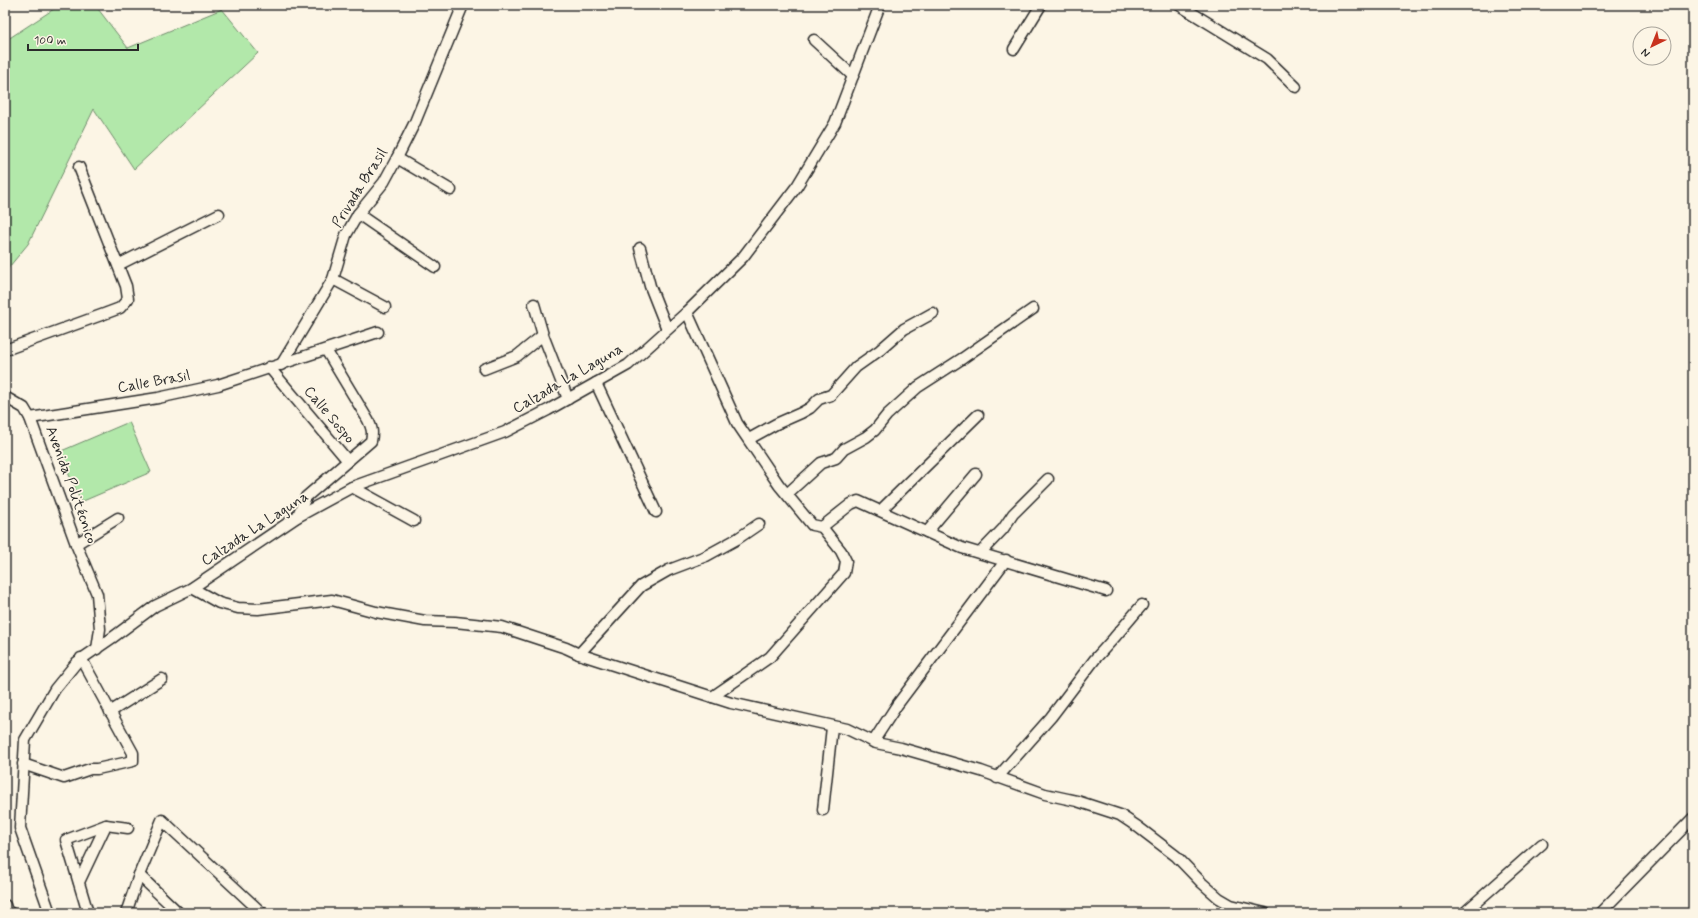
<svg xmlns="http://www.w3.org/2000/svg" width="1698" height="918" viewBox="0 0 1698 918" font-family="Mynerve,sans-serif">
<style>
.green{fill:#b2e8aa;stroke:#6e8a6a}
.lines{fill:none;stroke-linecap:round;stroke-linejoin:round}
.minor-casing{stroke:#2b2b2b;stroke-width:13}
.minor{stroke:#fcf5e5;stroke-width:10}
.labels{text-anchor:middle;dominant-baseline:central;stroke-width:3.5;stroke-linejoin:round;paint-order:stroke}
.street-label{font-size:15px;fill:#2b2b2b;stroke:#fcf5e5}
</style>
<rect width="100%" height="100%" fill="#fcf5e5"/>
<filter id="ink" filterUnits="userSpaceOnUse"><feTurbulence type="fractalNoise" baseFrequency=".025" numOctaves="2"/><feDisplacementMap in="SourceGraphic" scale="8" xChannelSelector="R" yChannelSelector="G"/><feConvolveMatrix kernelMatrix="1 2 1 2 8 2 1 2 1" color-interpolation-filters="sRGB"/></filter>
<g filter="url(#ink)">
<g class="green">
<path d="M60 5H95L128 48 222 9 258 53 134 169 94 109 28 244 5 272V124L7 122 5 115V41Z"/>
<path d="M129 422 151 472 81 502 59 452Z"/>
</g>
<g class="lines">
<g class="minor-casing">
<g id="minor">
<path d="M1179 5 1267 59 1296 87"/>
<path d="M814 40 853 76"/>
<path d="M1014 49 1041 5"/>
<path d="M397 158 451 190"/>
<path d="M358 214 435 267"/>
<path d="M640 248 650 286 667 329"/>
<path d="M118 265 219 214"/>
<path d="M333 279 385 307"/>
<path d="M534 304 543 335 568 399"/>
<path d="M687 312 737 423 779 485 812 525 822 527 851 504 858 501 962 548 1106 591"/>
<path d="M5 350 104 314 120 308 128 299 126 286 79 167"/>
<path d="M281 365 333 279 346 235 358 214 384 182 397 158 415 122 463 5"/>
<path d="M269 367 348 461"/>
<path d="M484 369 517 356 543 335"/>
<path d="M596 383 656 512"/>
<path d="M5 397 24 408 30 418 76 544 97 594 100 629 97 649"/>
<path d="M30 418 158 398 218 385 378 332"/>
<path d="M749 439 776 424 801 413 810 408 819 399 831 395 856 367 880 350 904 329 933 313"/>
<path d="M352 487 414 521"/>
<path d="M787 494 821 463 836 458 844 449 866 437 875 430 887 415 918 387 963 358 1033 309"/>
<path d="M881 510 978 415"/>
<path d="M297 517 306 497 371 441C373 432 372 428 368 420L326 350"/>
<path d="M927 532 976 474"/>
<path d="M76 544 118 518"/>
<path d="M980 553 1003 529 1013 514 1048 479"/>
<path d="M192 588 219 603 238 608 258 609 332 600 376 612 425 621 455 622 502 627 566 648 579 654 731 703 847 729 876 743 901 748 981 771 1045 794 1077 801 1120 815 1138 827 1176 856 1202 883 1219 898 1231 905 1265 913"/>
<path d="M579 654 641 586 669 570 706 556 737 539 759 524"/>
<path d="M712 697 770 657 844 573 846 561 841 551 822 527"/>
<path d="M110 712 162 679"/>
<path d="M873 742 897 705 1006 560"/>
<path d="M23 764 64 778 90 769H97L133 761V753L81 658"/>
<path d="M997 778 1051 717 1095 659 1114 638 1142 605"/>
<path d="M823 810 832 727"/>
<path d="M139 875 179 913"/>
<path d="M79 882 106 825"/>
<path d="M5 905 7 911 11 913"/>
<path d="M50 913 20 828 25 740 55 689 77 662 112 638 155 606 192 588 297 517 352 487 505 432 548 410 628 365 687 312 743 257 797 186 835 123 880 5"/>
<path d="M88 913 66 840 106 825 128 828"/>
<path d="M126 913 139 875 162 820 262 913"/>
<path d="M1464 913 1542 844"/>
<path d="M1600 913 1693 818"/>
</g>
</g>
<use href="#minor" class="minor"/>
</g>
</g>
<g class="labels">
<g class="street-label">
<text transform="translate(360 188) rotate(-58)">Privada Brasil</text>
<text transform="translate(568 379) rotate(-30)">Calzada La Laguna</text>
<text transform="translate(154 382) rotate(-10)">Calle Brasil</text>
<text transform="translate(329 415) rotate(50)">Calle Sospo</text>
<text transform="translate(71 485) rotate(70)">Avenida Politécnico</text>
<text transform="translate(255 529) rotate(-33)">Calzada La Laguna</text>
</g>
</g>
<rect width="1698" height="918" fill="none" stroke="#fcf5e5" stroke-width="20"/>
<rect x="10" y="10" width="1678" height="898" fill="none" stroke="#2b2b2b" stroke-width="1.5" filter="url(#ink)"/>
<g transform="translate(1652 46) rotate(223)"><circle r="19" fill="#fcf5e5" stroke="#a8a49b"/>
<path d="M0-3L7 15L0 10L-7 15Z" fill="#c8321e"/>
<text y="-6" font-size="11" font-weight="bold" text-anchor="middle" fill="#2b2b2b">N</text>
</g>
<path d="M28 44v6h110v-6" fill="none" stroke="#2b2b2b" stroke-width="2"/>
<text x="34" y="44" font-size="12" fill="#2b2b2b" stroke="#fcf5e5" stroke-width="3" paint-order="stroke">100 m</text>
</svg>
